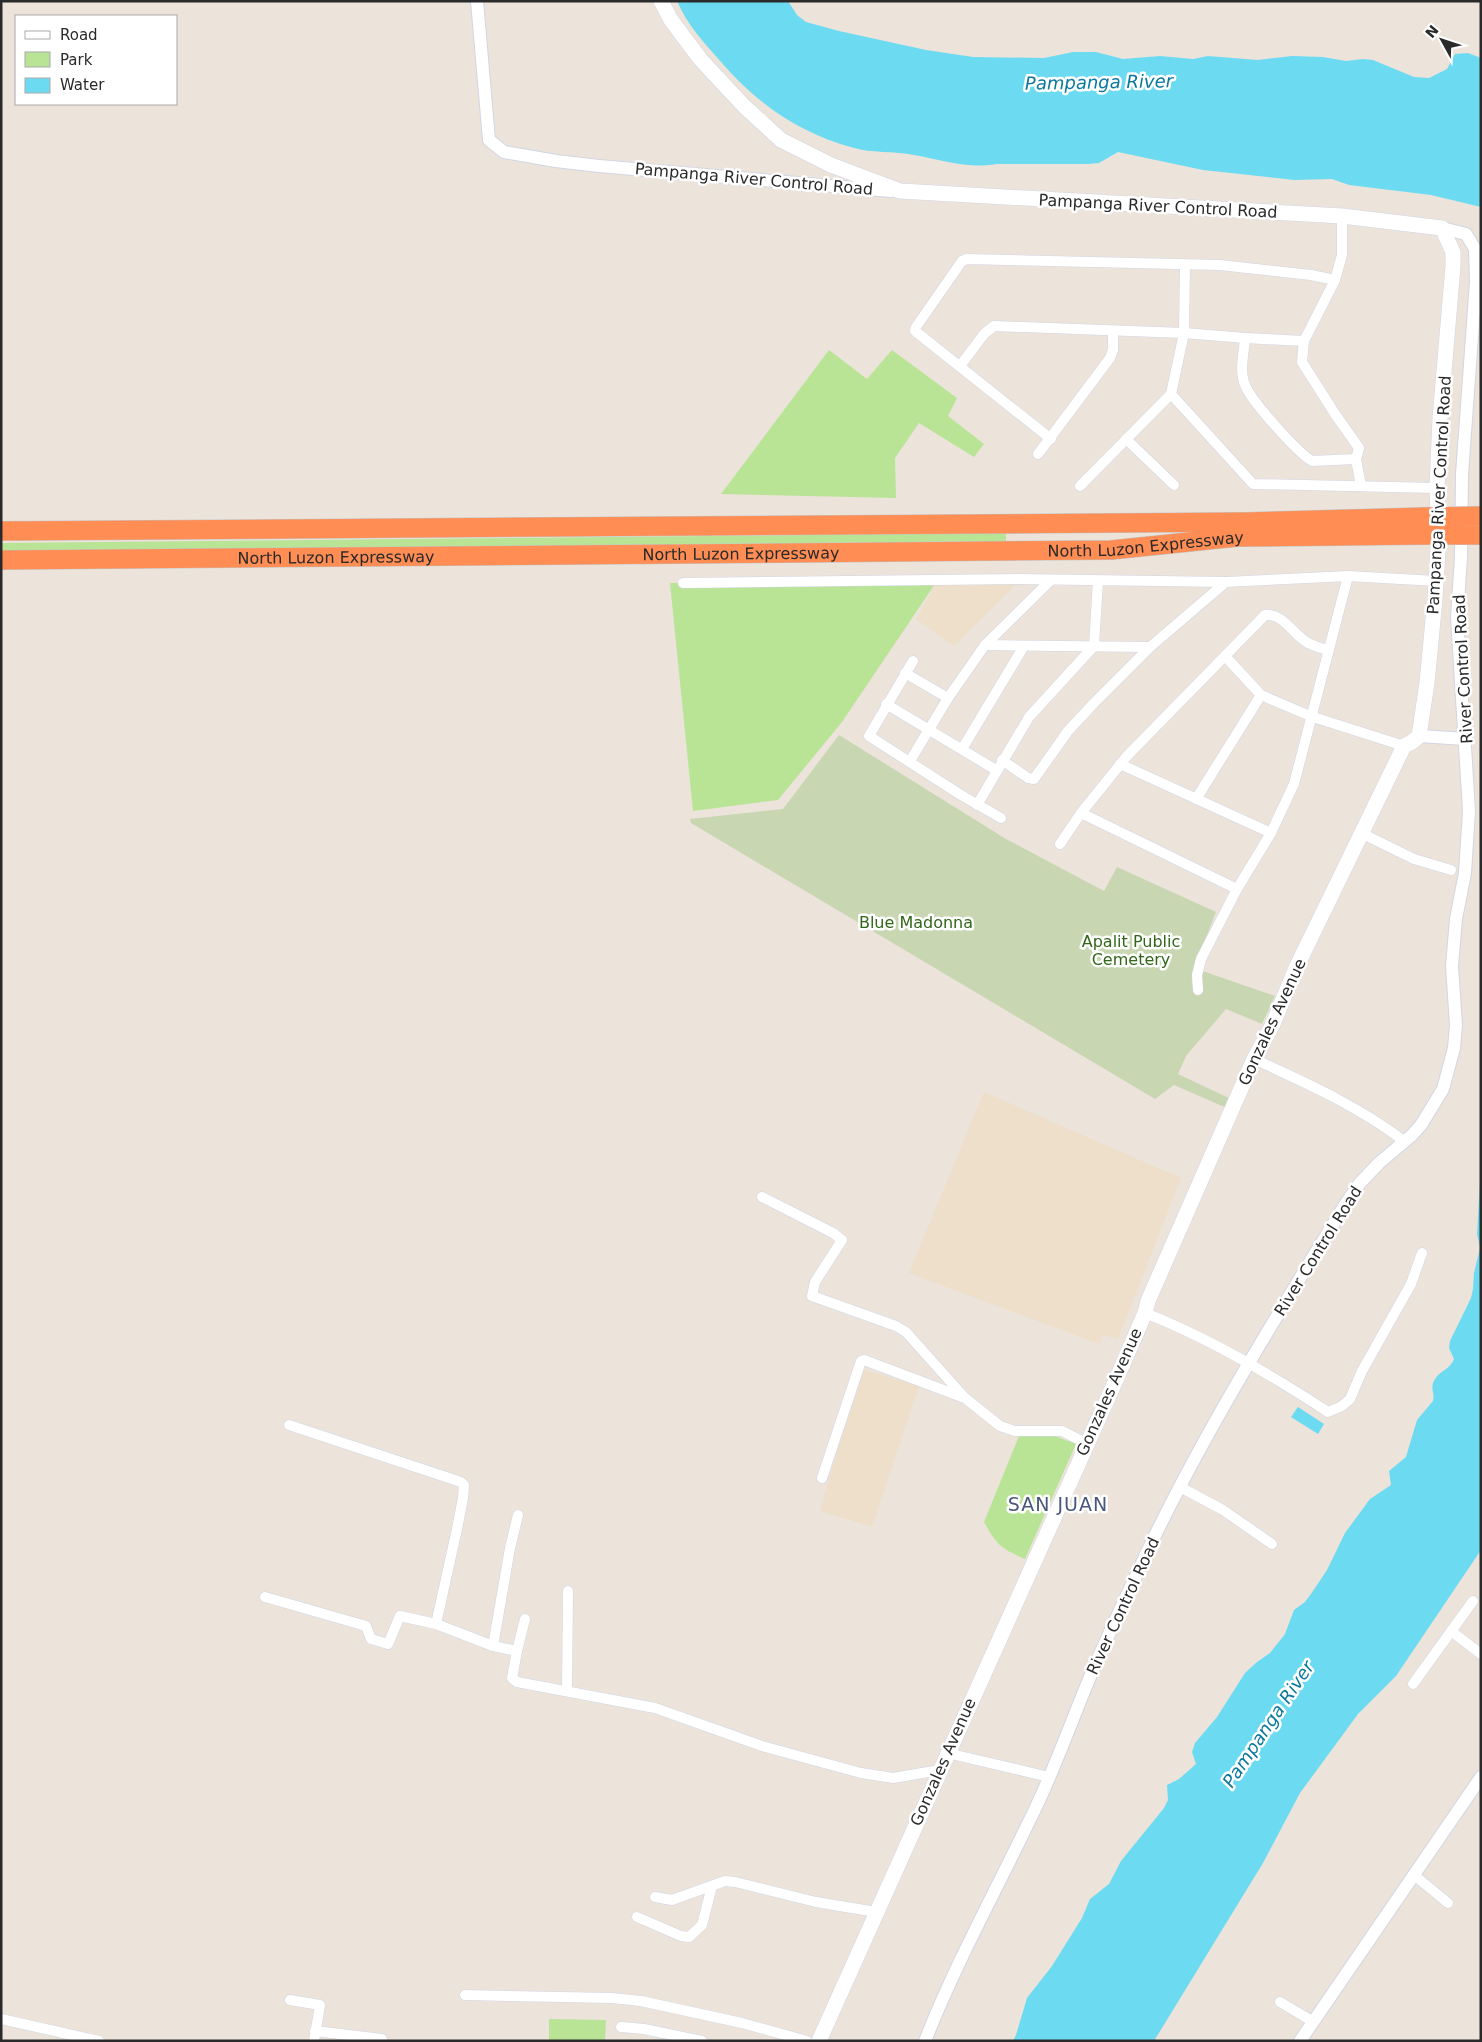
<svg xmlns="http://www.w3.org/2000/svg" width="1482" height="2042" viewBox="0 0 1482 2042" font-family="'DejaVu Sans',sans-serif">
<style>
.education{fill:#eedfca}
.green{fill:#b9e496}
.cemetery{fill:#c8d7b2}
.water{fill:#6cdbf1}
.lines{fill:none;stroke-linecap:round;stroke-linejoin:round}
.minor-casing{stroke:#d1d6e3;stroke-width:11}
.tertiary-casing{stroke:#d1d6e3;stroke-width:14}
.secondary-casing{stroke:#d1d6e3;stroke-width:16}
.motorway-casing{stroke:#c3c3c3;stroke-width:20}
.minor{stroke:#fff;stroke-width:10}
.tertiary{stroke:#fff;stroke-width:12}
.secondary{stroke:#fff;stroke-width:15}
.motorway{stroke:#ff8d54;stroke-width:19}
.motorway-bridge-casing{stroke:#c3c3c3;stroke-width:20;stroke-linecap:butt}
.motorway-bridge{stroke:#ff8d54;stroke-width:19}
.labels{text-anchor:middle;dominant-baseline:central;stroke-width:5;stroke-linejoin:round;paint-order:stroke}
.street-label{font-size:16px;fill:#2a2a2a;stroke:#fff}
.park-label{font-size:16px;fill:#316818;stroke:#fff}
.water-label{font-size:18px;font-style:italic;fill:#0a799d;stroke:#fff}
.quarter-label{font-size:19px;letter-spacing:1px;fill:#49577c;stroke:#fff}
</style>
<rect width="100%" height="100%" fill="#ece3db"/>
<g class="education">
<path d="M937 581 1018 583 954 646 916 619Z"/>
<path d="M984 1092 1181 1178 1118 1339 1103 1335 1099 1344 909 1273Z"/>
<path d="M861 1369 919 1386 872 1527 820 1511Z"/>
</g>
<g class="green">
<path d="M829 350 867 379 892 350 957 398 948 416 984 444 974 457 919 423 895 458 896 498 721 494Z"/>
<path d="M1006 533V541L1 551V543Z"/>
<path d="M937 581 842 722 778 800 693 811 670 583Z"/>
<path d="M1052 1435 1076 1444 1025 1559C1000 1548 997 1545 984 1522L1019 1436Z"/>
<path d="M549 2019 606 2020 605 2041H549Z"/>
</g>
<path class="cemetery" d="M839 735 1006 839 1104 891 1117 867 1216 912 1194 968 1275 996 1262 1024 1226 1009 1186 1056 1178 1074 1233 1100 1229 1109 1174 1085 1155 1099 691 823 690 819 783 809Z"/>
<g class="water">
<path d="M677 1H788L797 15 806 22 839 31 926 50 973 57 1044 58 1073 52H1096L1123 59 1160 56 1193 59 1208 56 1258 60 1292 56 1323 57 1346 61 1363 59 1373 60 1414 77 1429 78 1447 69 1455 54 1468 53 1481 58V207L1431 195 1349 185 1332 179 1294 180 1203 170 1118 152 1099 163 1088 164H997C969 169 941 160 914 155 895 151 870 153 854 148 793 131 754 101 714 54 699 37 686 22 677 1Z"/>
<path d="M1481 1166V1550L1396 1676 1358 1714 1300 1793 1263 1863 1154 2041H1013L1016 2035 1027 1998 1052 1966 1082 1918 1090 1899 1109 1884 1121 1861 1164 1808 1168 1800 1167 1785 1179 1779 1196 1764 1192 1752 1195 1743 1217 1717 1245 1673 1257 1662 1270 1653 1285 1634 1294 1610 1305 1602 1313 1591 1327 1570 1345 1533 1370 1499 1391 1485 1389 1471 1406 1457 1417 1420 1433 1401C1435 1394 1430 1388 1434 1381 1438 1371 1450 1370 1454 1359L1449 1348 1450 1341 1471 1298 1473 1289 1474 1273 1480 1248 1477 1234Z"/>
<path d="M1298 1407 1324 1424 1318 1434 1291 1417Z"/>
</g>
<g class="lines">
<g class="minor-casing">
<g id="minor">
<path d="M1185 265 1184 333 1171 394 1253 484 1437 488"/>
<path d="M1245 338C1244 353 1239 371 1245 385 1251 401 1298 453 1312 461L1356 459 1359 448 1335 414 1302 362 1304 341 1335 280"/>
<path d="M960 366 984 334 994 326 1184 333 1245 338 1304 341"/>
<path d="M1051 439 915 331 916 327 962 261 967 259 1220 265 1311 275 1335 280 1342 255V216"/>
<path d="M1126 439 1174 485"/>
<path d="M1038 454 1110 358 1113 350V331"/>
<path d="M1356 459 1361 486"/>
<path d="M1080 486 1171 394"/>
<path d="M683 583 1018 579 1226 582 1348 576 1436 581"/>
<path d="M985 645 1150 647"/>
<path d="M1225 656 1261 695 1310 716 1404 746"/>
<path d="M913 661 869 736 961 795 1001 818"/>
<path d="M905 673 948 698"/>
<path d="M886 704 996 770"/>
<path d="M962 749 1024 646"/>
<path d="M1002 760 1028 778 1034 779 1068 731 1094 703 1150 647 1226 582"/>
<path d="M910 761 948 698 985 645 1051 580"/>
<path d="M1120 764 1271 833"/>
<path d="M1196 799 1261 695"/>
<path d="M977 805 1029 717 1094 646 1098 581"/>
<path d="M1081 813 1237 889"/>
<path d="M1361 833 1414 859 1451 870"/>
<path d="M1060 844 1081 813 1127 756 1265 615C1284 613 1293 635 1308 643 1314 646 1321 648 1327 650"/>
<path d="M1198 990 1197 975 1201 959 1237 889 1271 833 1294 784 1348 576"/>
<path d="M1254 1059C1306 1083 1358 1106 1404 1141"/>
<path d="M762 1197 833 1233 842 1240 815 1282 812 1296 896 1326 906 1332 965 1398 1000 1426 1015 1431H1062L1080 1440 1088 1441"/>
<path d="M1145 1313C1209 1338 1270 1374 1328 1412L1342 1406 1350 1399 1362 1371 1411 1284 1422 1253"/>
<path d="M289 1425 461 1482 464 1485 463 1498 457 1529 436 1624"/>
<path d="M822 1478 861 1361 864 1360 962 1397"/>
<path d="M1180 1487 1223 1510 1272 1544"/>
<path d="M265 1597 366 1626 371 1639 388 1644 400 1616 436 1624 493 1646 517 1651 512 1678 517 1682 655 1708 762 1746 861 1773 893 1778 940 1770"/>
<path d="M1451 1631 1481 1654"/>
<path d="M493 1646 510 1548 518 1515"/>
<path d="M517 1651 525 1619"/>
<path d="M1413 1684 1473 1601"/>
<path d="M567 1690 568 1591"/>
<path d="M947 1753 1049 1777"/>
<path d="M1414 1875 1448 1903"/>
<path d="M655 1897 672 1900 725 1881 735 1882 816 1902 876 1912"/>
<path d="M637 1917 681 1936 689 1937 702 1925 712 1886"/>
<path d="M465 1995 612 1998 641 2001 742 2023 807 2041"/>
<path d="M290 2000 320 2005 314 2041"/>
<path d="M1280 2002 1312 2021"/>
<path d="M1 2019 99 2041"/>
<path d="M621 2027 644 2029 702 2041"/>
<path d="M315 2031 382 2039 381 2041"/>
</g>
</g>
<g class="tertiary-casing">
<g id="tertiary">
<path d="M477 1 489 140 504 152 556 161 599 166 891 191"/>
<path d="M1419 736 1466 739"/>
<path d="M925 2041C957 1960 999 1885 1036 1807 1057 1763 1073 1717 1092 1672 1110 1631 1130 1589 1149 1548 1206 1429 1276 1317 1345 1205L1360 1183 1379 1163 1412 1135 1421 1125 1443 1089 1454 1048 1456 1025 1452 966 1456 919 1465 873 1469 811 1457 617 1461 557 1462 474 1476 282 1475 249 1466 234 1442 228"/>
<path d="M1300 2041 1481 1777"/>
</g>
</g>
<g class="secondary-casing">
<path id="secondary" d="M661 1 671 20 701 60 744 106 781 140 831 165 900 191 1342 216 1442 228 1453 252V266L1440 419 1437 488 1439 533 1435 599 1427 683 1419 736 1412 742 1404 746 1296 968 1273 1024 1254 1059 1148 1301 1145 1313 1116 1380 819 2041"/>
</g>
<g class="motorway-casing">
<g id="motorway">
<path d="M1 531 1245 522 1424 517"/>
<path id="s1" d="M1 560 1111 550 1237 537 1428 535"/>
</g>
</g>
<use href="#minor" class="minor"/>
<use href="#tertiary" class="tertiary"/>
<use href="#secondary" class="secondary"/>
<use href="#motorway" class="motorway"/>
<g class="motorway-bridge-casing">
<g id="motorway-bridge">
<path d="M1424 517 1481 516"/>
<path d="M1428 535H1481"/>
</g>
</g>
<use href="#motorway-bridge" class="motorway-bridge"/>
</g>
<g class="labels">
<g class="street-label">
<text transform="translate(754 179) rotate(5)">Pampanga River Control Road</text>
<text transform="translate(1158 206) rotate(3)">Pampanga River Control Road</text>
<text transform="translate(1439 495) rotate(-87)">Pampanga River Control Road</text>
<text stroke="none"><textPath href="#s1" startOffset="1145">North Luzon Expressway</textPath></text>
<text stroke="none"><textPath href="#s1" startOffset="740">North Luzon Expressway</textPath></text>
<text stroke="none"><textPath href="#s1" startOffset="335">North Luzon Expressway</textPath></text>
<text transform="translate(1463 669) rotate(-93)">River Control Road</text>
<text transform="translate(1272 1022) rotate(-65)">Gonzales Avenue</text>
<text transform="translate(1318 1251) rotate(-58)">River Control Road</text>
<text transform="translate(1109 1392) rotate(-66)">Gonzales Avenue</text>
<text transform="translate(1123 1606) rotate(-65)">River Control Road</text>
<text transform="translate(943 1762) rotate(-66)">Gonzales Avenue</text>
</g>
<g class="park-label">
<text x="916" y="922">Blue Madonna</text>
<text x="1131" y="941">Apalit Public<tspan x="1131" dy="18">Cemetery</tspan></text>
</g>
<g class="water-label">
<text transform="translate(1099 82) rotate(-1)">Pampanga River</text>
<text transform="translate(1268 1724) rotate(-56)">Pampanga River</text>
</g>
<g class="quarter-label">
<text x="1058" y="1504">SAN JUAN</text>
</g>
</g>
<rect width="1482" height="2042" fill="none" stroke="#2a2a2a" stroke-width="5"/>
<rect x="15" y="15" width="162" height="90" fill="#ffffff" stroke="#aaaaaa"/>
<rect x="25" y="31" width="25" height="8" fill="#ffffff" stroke="#aaaaaa"/>
<text x="60" y="40" font-size="15" fill="#2a2a2a">Road</text>
<rect x="25" y="52" width="25" height="15" fill="#b9e496" stroke="#aaaaaa"/>
<text x="60" y="65" font-size="15" fill="#2a2a2a">Park</text>
<rect x="25" y="78" width="25" height="15" fill="#6cdbf1" stroke="#aaaaaa"/>
<text x="60" y="90" font-size="15" fill="#2a2a2a">Water</text>
<g transform="translate(1442 40) rotate(310)" stroke="#ffffff" stroke-width="4" paint-order="stroke">
<path d="M0-4L9 19L0 12L-9 19Z" fill="#2a2a2a"/>
<text y="-8" font-size="14" font-weight="bold" text-anchor="middle" fill="#2a2a2a">N</text>
</g>
</svg>
